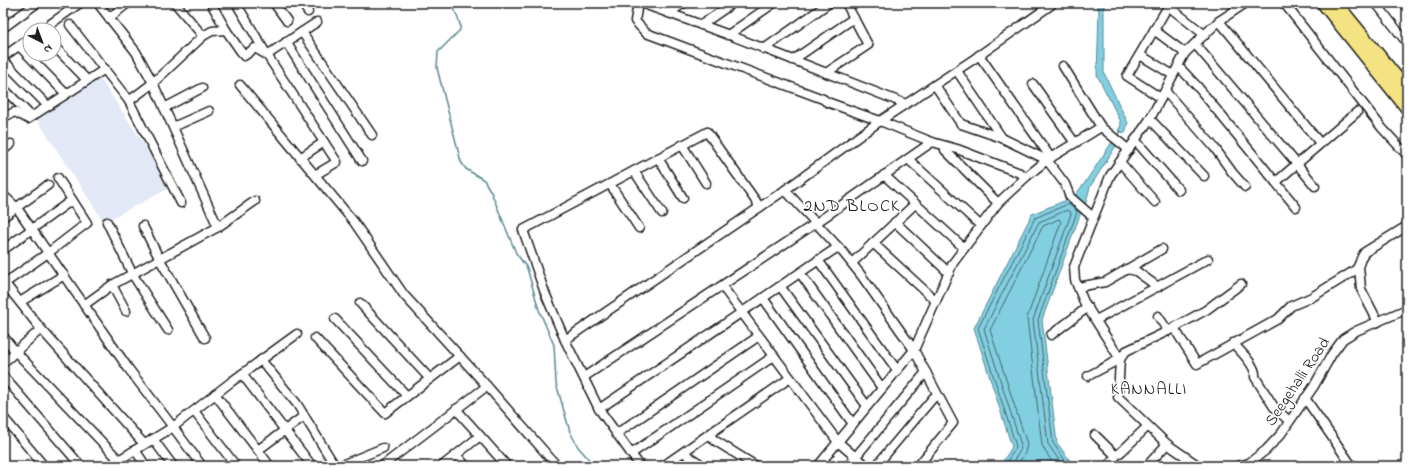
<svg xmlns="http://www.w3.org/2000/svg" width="1410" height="469" viewBox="0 0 1410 469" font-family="'Indie Flower',sans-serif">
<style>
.built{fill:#e2e8f6}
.water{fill:#82cfe1;stroke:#598792}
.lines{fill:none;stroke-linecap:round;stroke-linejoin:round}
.shore{stroke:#45646b;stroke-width:1}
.stream{stroke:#598792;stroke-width:1.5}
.minor-casing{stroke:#1c1c1c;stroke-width:11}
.highway-casing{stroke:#1c1c1c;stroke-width:15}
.minor{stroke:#fff;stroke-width:8}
.highway{stroke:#f4e382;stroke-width:12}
.labels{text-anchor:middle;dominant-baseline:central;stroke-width:3.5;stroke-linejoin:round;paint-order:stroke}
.street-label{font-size:16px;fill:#1c1c1c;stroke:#fff}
.neighbourhood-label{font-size:17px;letter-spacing:1px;fill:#1c1c1c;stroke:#fff}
.quarter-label{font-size:18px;letter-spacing:1px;fill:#1c1c1c;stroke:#fff}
</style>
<rect width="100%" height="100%" fill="#fff"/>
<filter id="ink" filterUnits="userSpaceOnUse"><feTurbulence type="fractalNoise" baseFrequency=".025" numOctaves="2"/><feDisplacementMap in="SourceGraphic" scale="8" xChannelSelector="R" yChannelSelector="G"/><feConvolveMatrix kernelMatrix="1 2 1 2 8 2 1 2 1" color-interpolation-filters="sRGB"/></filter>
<g filter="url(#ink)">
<g class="built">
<path d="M99 77 132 126 157 165 168 189 104 222 36 118Z"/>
<path d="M1407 458V466H1377Z"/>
</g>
<g class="water">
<path d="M1097 3H1103L1104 5V73L1128 123 1125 133 1118 131 1121 125 1120 120 1097 75 1099 12Z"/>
<path d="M1112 142 1117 144 1090 187 1085 206 1075 195 1084 184Z"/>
<path d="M1069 199 1082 209 1042 320 1057 443 1074 466H1000L1012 447 974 328 1032 214Z"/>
</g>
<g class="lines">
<g class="shore">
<path d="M1004 466 1015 449 1016 446 978 328 1035 218 1068 204 1076 210 1077 212 1038 320 1053 443 1069 466"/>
<path d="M1010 466 1020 451 1021 445 984 329 1039 222 1067 210 1070 212 1071 214 1033 320 1048 444 1063 466"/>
<path d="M1017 466 1025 453 1027 444 990 330 1043 226 1059 219 1061 222 1027 318 1042 445 1045 451 1055 466"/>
</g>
<g class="stream">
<path d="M452 3 460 24V30L438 52 437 68 461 162 466 169 484 180 491 192 516 253 527 268 539 310 554 345 556 383 570 432 578 447 595 466"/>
<path d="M1117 138 1121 131"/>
</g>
<g class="minor-casing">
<g id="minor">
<path d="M175 3 203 36"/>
<path d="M211 3 226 30"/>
<path d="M236 3 267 55 337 162 315 175"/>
<path d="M274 3 287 21"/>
<path d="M302 3 308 12"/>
<path d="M638 3 635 21 646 33 823 99 827 102 880 121 932 142 957 149 1020 173 1026 177"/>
<path d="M641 3 732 36 906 104"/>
<path d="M1284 3 1382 128 1407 155"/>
<path d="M1376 3 1407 43"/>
<path d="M100 6 136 52 153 83 218 227"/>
<path d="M1168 6 1205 35"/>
<path d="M669 13 684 3"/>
<path d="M109 18 128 3"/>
<path d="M1219 21 1320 143"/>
<path d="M70 25 129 101 181 203"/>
<path d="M701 25 733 3"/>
<path d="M3 28 37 3"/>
<path d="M42 30 80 3"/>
<path d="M1154 30 1185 53"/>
<path d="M302 32 372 135"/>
<path d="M728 35 774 3"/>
<path d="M286 42 362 161"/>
<path d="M1195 44 1297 164 1315 186"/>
<path d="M19 46 66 94"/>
<path d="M54 46 87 80"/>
<path d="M764 49 829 3"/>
<path d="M979 55 1051 158"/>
<path d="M1140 55 1173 75"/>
<path d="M3 57 30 38"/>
<path d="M3 60 48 106"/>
<path d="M793 60 854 18"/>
<path d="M1063 66 1101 127"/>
<path d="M1178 66 1197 86 1296 207"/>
<path d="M957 71 1002 138"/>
<path d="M826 73 868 45 846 3"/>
<path d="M1033 84 1075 143"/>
<path d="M240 85 354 222 404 295 487 386 557 466"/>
<path d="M935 85 961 124 1002 138 1047 160 1065 184 1070 197 1093 217"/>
<path d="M3 88 31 116"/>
<path d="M1165 91 1214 147 1232 172 1245 187"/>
<path d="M1161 98 1127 76 1170 3"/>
<path d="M129 101 153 83 203 36 212 31 226 30 244 56 255 48 267 55 317 22"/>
<path d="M164 108 202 88"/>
<path d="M3 117 15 112 28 119 105 69"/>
<path d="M1150 119 1204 176"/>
<path d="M173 127 209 111"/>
<path d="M1135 140 1179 190"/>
<path d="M682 145 706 183"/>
<path d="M945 146V150L998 203"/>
<path d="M3 150 11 144"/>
<path d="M300 158 324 142"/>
<path d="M658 158 683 198"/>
<path d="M908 159 981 226"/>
<path d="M1120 162 1155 202"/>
<path d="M634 171 662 213"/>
<path d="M884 175 964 248"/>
<path d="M1276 182 1357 112"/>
<path d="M610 184 639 228"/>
<path d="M785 190 841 250 861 275 914 350 953 423 918 466"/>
<path d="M3 195 17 208 128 368 173 427 109 466"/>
<path d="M3 217 48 185"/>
<path d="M107 222 133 275 168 330"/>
<path d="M895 222 949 273"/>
<path d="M143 226 159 258 205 338"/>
<path d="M873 243 936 301"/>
<path d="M3 250 72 200"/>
<path d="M818 260 897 370"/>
<path d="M852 263 915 204"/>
<path d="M1359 266 1361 289 1378 322"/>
<path d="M1127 269 1136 271 1158 287"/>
<path d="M800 273 882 388"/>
<path d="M3 281 41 329 144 444"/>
<path d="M5 283 48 253 87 223 58 178"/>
<path d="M112 285 126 311"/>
<path d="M722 286 838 442 866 466"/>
<path d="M780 286 867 406"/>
<path d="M1078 287 1105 282 1162 249"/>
<path d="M763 298 853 424"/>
<path d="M20 302 64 275"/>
<path d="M360 303 430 379"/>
<path d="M84 305 112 285 218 227 255 201"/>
<path d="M1158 316 1168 331"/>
<path d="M335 319 407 396"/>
<path d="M1096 320 1208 259"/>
<path d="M1174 328 1197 364 1278 319 1291 306 1312 297 1354 271C1361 266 1359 258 1365 252L1407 226"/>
<path d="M1051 335 1088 307"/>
<path d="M3 336 15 351 119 460"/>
<path d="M315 338 385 413 460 356"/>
<path d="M565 340 785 190 880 121 974 59 1051 5"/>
<path d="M1233 343C1240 351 1257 366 1255 377L1274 407 1289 421"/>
<path d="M261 360 297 404 335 466"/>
<path d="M3 363 41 329"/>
<path d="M242 374 312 466"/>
<path d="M3 376 81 466"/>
<path d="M1088 376 1120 359 1126 351 1168 331 1206 310 1241 284"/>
<path d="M584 377 816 223 932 142"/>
<path d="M215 394 270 466"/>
<path d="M1305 398 1352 466"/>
<path d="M456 409 507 466"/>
<path d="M599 409 838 247"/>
<path d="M194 411 236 466"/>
<path d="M3 417 44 466"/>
<path d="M616 434 759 336"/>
<path d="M710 435 714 440 756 466"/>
<path d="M1095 435 1116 456"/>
<path d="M153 439 173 466"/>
<path d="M135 450 146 466"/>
<path d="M258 450 304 416"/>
<path d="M684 452 688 456 704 466"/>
<path d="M631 454 774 356"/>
<path d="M456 455 466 466"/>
<path d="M202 466 173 427 231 382 297 334"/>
<path d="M339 466 383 448"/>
<path d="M382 466 487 386"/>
<path d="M442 466 480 436"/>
<path d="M640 466 599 409 565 340 545 293 523 230 707 132 760 207"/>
<path d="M663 466 790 378"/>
<path d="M818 466 914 350 953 263 998 203 1026 177 1047 160 1101 127 1129 150"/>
<path d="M848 466 926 372"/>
<path d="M876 466 933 398 937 395"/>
<path d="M1108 466 1116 456 1122 451 1148 426"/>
<path d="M1147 466 1167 444"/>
<path d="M1199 466 1167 444 1118 397 1120 359 1084 302 1075 280 1074 267 1110 176 1150 119 1185 53 1219 21 1246 3"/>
<path d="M1238 466 1249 463 1266 450 1281 434 1314 386 1332 354 1343 339 1356 331 1407 309"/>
</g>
</g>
<g class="highway-casing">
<g id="highway">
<path d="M1323 3 1407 108"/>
<path d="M1336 3 1407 90"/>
</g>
</g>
<use href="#minor" class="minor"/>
<use href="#highway" class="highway"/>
</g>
</g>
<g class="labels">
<g class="street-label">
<text transform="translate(1298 382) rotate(-56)">Seegehalli Road</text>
</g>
<g class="neighbourhood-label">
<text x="1149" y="389">KANNALLI</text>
</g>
<g class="quarter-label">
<text x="852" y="207">2ND BLOCK</text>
</g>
</g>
<rect width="1410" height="469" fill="none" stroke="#fff" stroke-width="16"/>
<rect x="8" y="8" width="1394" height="453" fill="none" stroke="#1c1c1c" stroke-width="1.5" filter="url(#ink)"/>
<g transform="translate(42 42) rotate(138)"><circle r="19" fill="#ffffff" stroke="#a4a4a4"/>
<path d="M0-3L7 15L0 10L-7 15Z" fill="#1c1c1c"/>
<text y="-6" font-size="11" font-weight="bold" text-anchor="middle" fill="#1c1c1c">N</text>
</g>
</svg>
